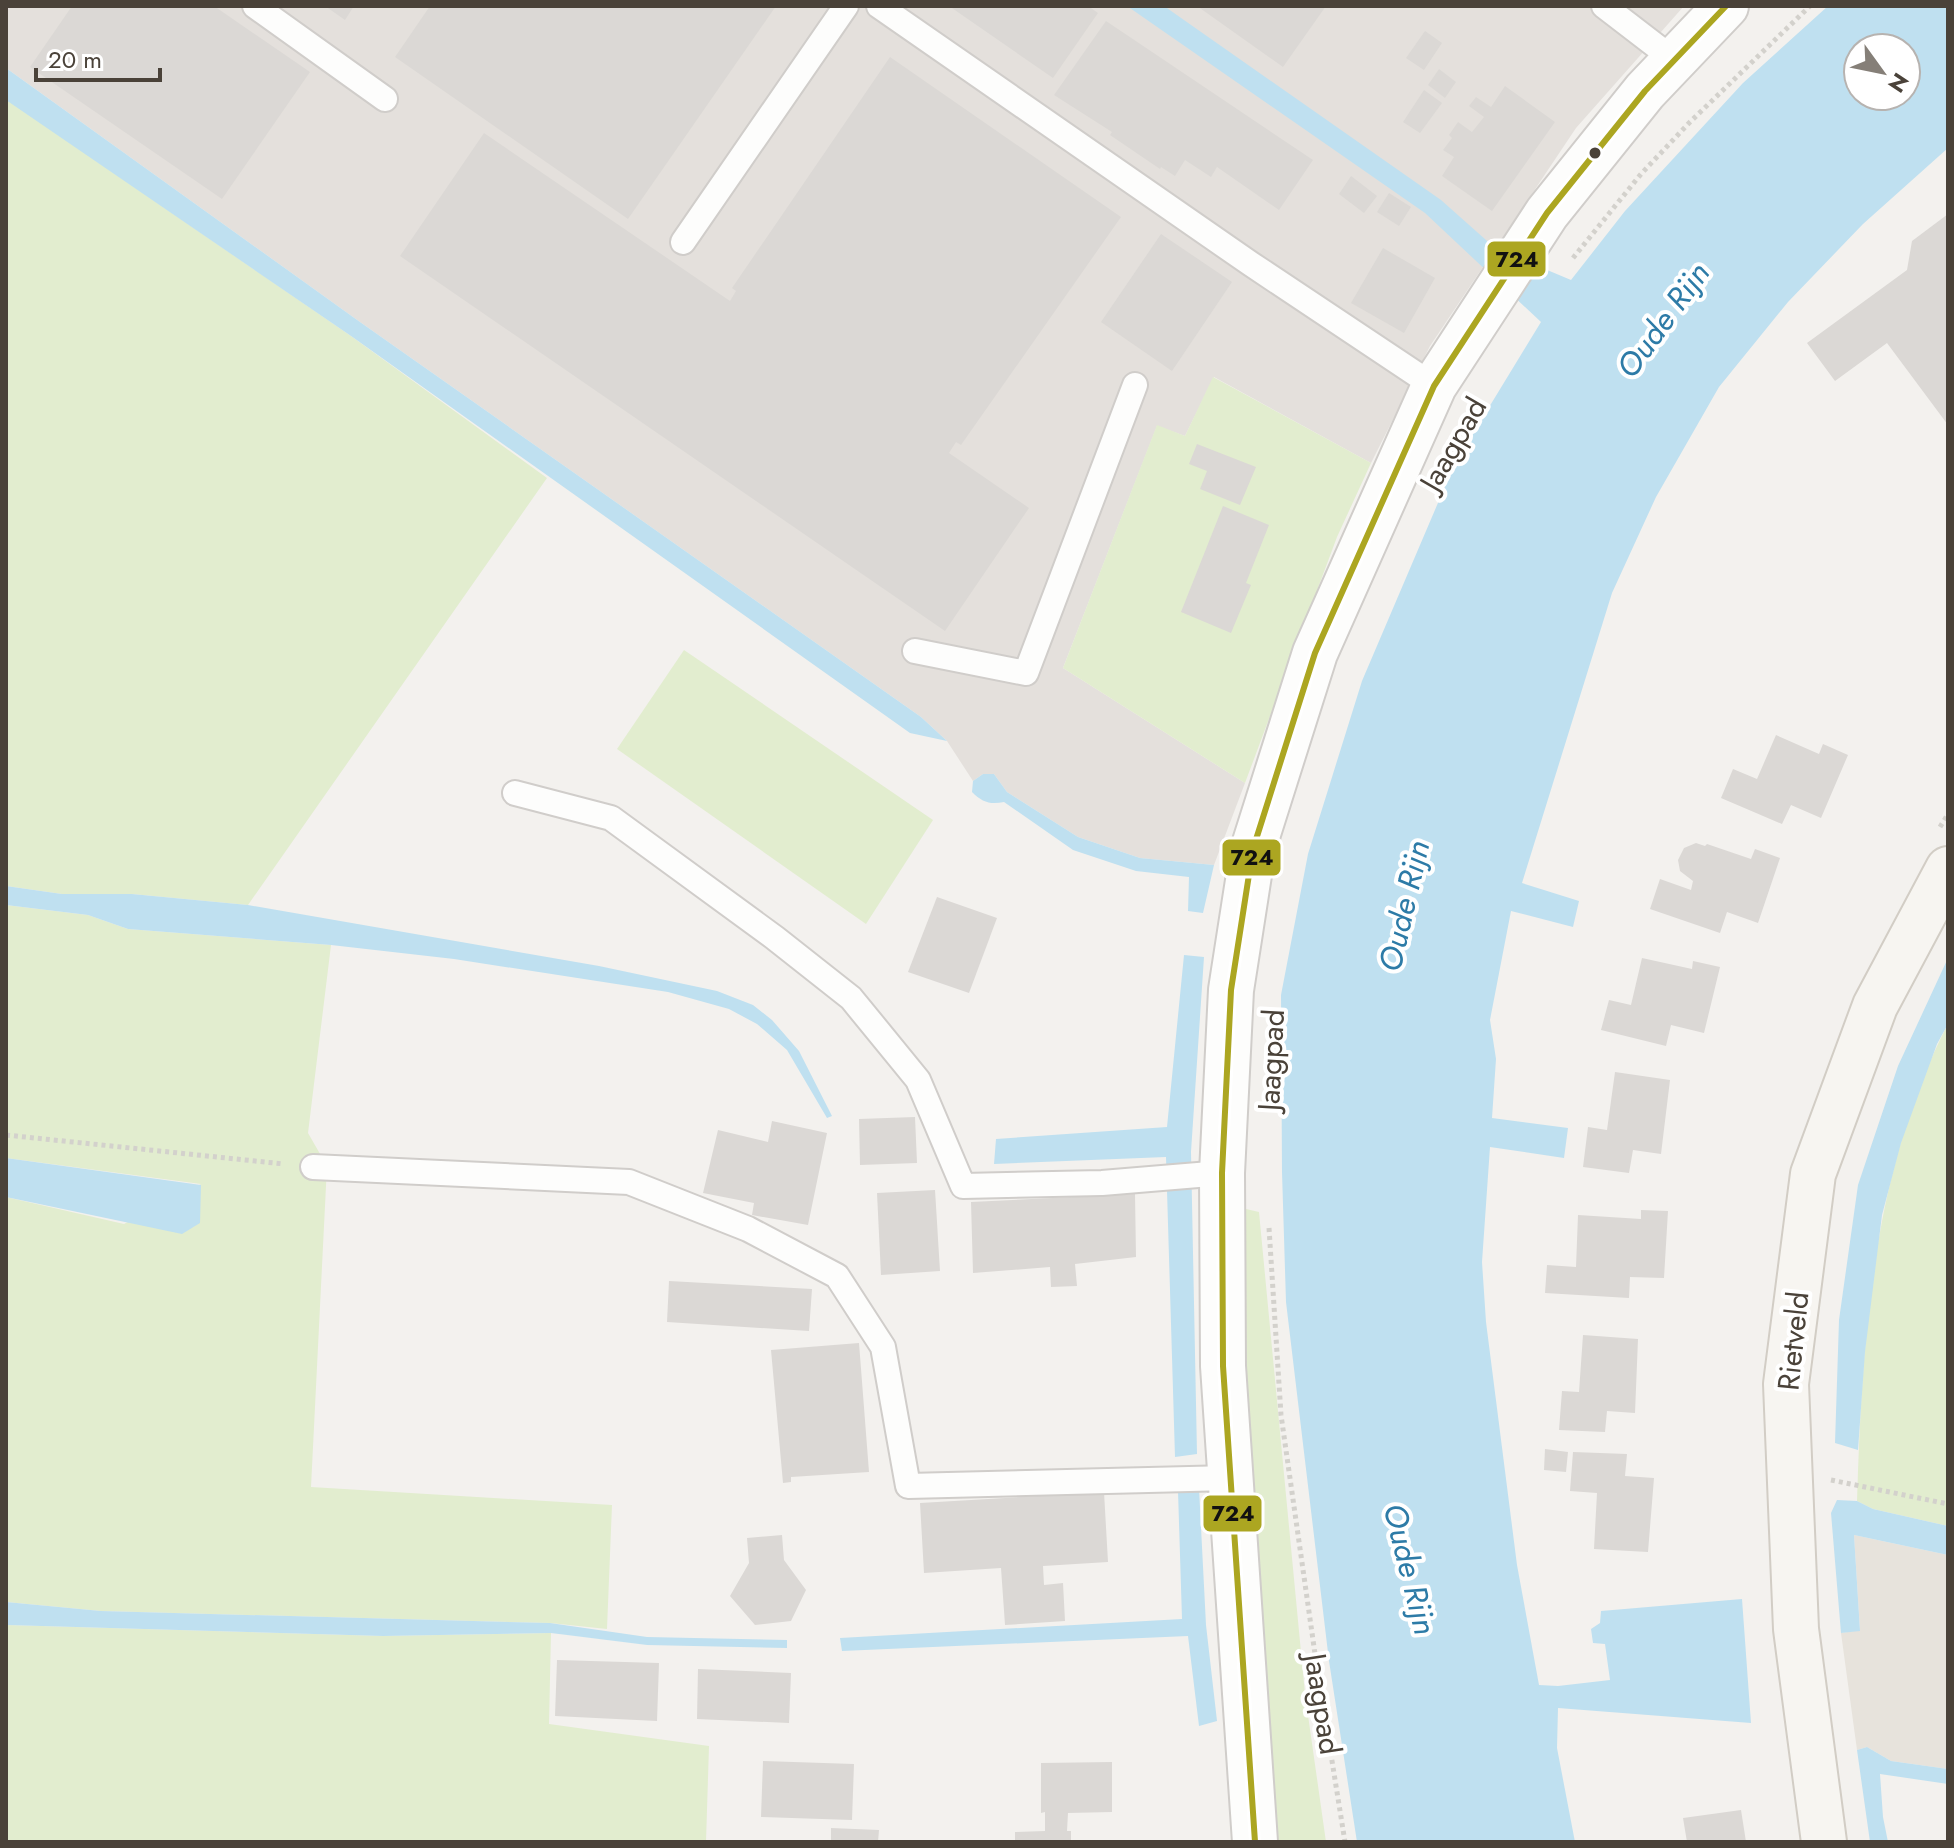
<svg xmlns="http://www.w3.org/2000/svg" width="1954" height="1848" viewBox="0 0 1954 1848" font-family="Jost,sans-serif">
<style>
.residential{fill:#e7e3dc}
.industrial{fill:#e4e0dc}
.green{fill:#e2edcf}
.water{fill:#bfe0f0;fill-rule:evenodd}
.building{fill:#dbd8d5}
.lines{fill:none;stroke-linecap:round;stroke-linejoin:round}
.service-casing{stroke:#d0cdca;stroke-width:28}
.tertiary-casing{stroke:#d0cdca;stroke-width:48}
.secondary-casing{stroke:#d2cdc5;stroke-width:48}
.path{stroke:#d3d1cc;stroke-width:5;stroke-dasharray:4 4;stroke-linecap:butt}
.service{stroke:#fdfdfc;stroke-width:24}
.tertiary{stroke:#fdfdfc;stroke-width:44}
.secondary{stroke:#f7f5f1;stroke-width:44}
.bus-1-casing{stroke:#fff;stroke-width:12}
.bus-1{stroke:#aca621;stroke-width:6}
.bus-dot{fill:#4a4239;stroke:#fff;stroke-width:3}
.labels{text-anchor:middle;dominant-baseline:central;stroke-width:8;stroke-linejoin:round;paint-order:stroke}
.street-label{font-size:30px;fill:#4a4239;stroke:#fff}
.water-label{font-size:32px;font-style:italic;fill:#2d7ba7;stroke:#fff}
.line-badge{stroke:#fff;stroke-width:3}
.pale-badge-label{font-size:22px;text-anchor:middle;font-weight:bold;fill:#111}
</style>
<rect width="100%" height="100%" fill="#f3f1ee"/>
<path class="residential" d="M1854 1535 1948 1555V1769L1891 1761 1867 1747 1857 1750 1841 1633 1860 1630Z"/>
<path class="industrial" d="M6 6H1684L1576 128 1430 346 1371 463 1214 377 1185 436 1157 426 1063 668 1245 783 1214 865 1140 858 1078 837 1007 792 994 774H983L973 781 947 741 921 717 360 322 6 68Z"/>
<g class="green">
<path d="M6 99 351 336 547 478 248 905 132 894H62L6 886Z"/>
<path d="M1213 377 1371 463 1337 537 1245 783 1063 668 1157 425 1185 436Z"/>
<path d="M684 650 933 820 866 924 617 749Z"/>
<path d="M6 905 88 915 128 929 331 945 308 1133 327 1166 311 1487 612 1505 607 1629 550 1623 101 1611 6 1602V1197L124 1224 201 1184 6 1158Z"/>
<path d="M1948 1024V1526L1873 1509 1857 1501C1862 1340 1872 1169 1948 1024Z"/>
<path d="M1246 1209 1259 1212 1305 1694 1326 1842H1275L1244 1384Z"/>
<path d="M6 1625 383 1636 551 1633 549 1724 709 1746 706 1842H6Z"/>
</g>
<g class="water">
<path d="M1127 6H1164L1441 200 1495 248 1571 280 1625 211 1743 83 1828 6H1948V148L1863 224 1788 302 1719 387 1656 497 1612 593 1522 883 1579 901 1573 927 1511 911 1490 1020 1496 1059 1492 1118 1568 1128 1564 1158 1490 1147 1482 1262 1486 1322 1517 1565 1539 1685 1558 1686 1610 1680 1605 1644 1593 1643 1591 1629 1600 1623 1601 1611 1742 1599 1751 1723 1558 1708 1557 1748 1575 1842H1357L1329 1661 1286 1302 1282 1172 1281 995 1308 854 1362 681 1455 463 1541 322 1425 213ZM1858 48H1906V96H1858Z"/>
<path d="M6 68 360 322 921 717 947 741 910 733 351 336 6 100Z"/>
<path d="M983 774H994L1007 792 1078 837 1140 858 1214 865 1203 913 1188 911 1189 877 1136 871 1073 850 1004 802C990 805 982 802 972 792L973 781Z"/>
<path d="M6 886 62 894H132L248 905 599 966 717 991 753 1005 772 1020 799 1051 832 1116 827 1118 787 1050 757 1024 729 1009 668 992 454 959 331 945 128 929 88 915 6 905Z"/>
<path d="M1184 955 1204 957 1191 1152 1197 1454 1175 1457 1166 1157 994 1164 996 1139 1167 1127Z"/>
<path d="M1948 958V1024L1937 1044 1901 1143 1882 1215 1865 1352 1858 1450 1835 1443 1839 1320 1858 1185 1898 1066Z"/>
<path d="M6 1158 201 1185 200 1223 182 1234 6 1197Z"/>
<path d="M1199 1488 1206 1625 1217 1721 1199 1726 1188 1636 842 1651 840 1638 1182 1619 1178 1491Z"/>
<path d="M1837 1500 1857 1501 1873 1509 1948 1526V1555L1854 1535 1860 1631 1841 1633 1831 1513Z"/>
<path d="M6 1602 101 1611 550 1623 647 1637 787 1640V1648L647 1645 551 1633 383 1636 7 1625Z"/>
<path d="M1867 1747 1891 1761 1948 1769V1784L1880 1774 1883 1817 1888 1842H1870L1857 1750Z"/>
</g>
<g class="building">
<path d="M72 6H214L310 72 222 199 30 67Z"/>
<path d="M325 6H354L345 20Z"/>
<path d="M430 6H776L628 219 395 57Z"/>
<path d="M949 6H1088L1098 13 1053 78Z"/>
<path d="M1197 6H1326L1283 67Z"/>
<path d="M1106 21 1313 160 1279 210 1217 167 1211 177 1185 160 1175 176 1161 167 1160 169 1110 135 1112 132 1054 95Z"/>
<path d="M1425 31 1442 43 1424 70 1406 58Z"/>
<path d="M890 57 1121 217 961 445 956 442 949 453 1029 508 945 631 400 256 484 133 730 301 736 291 732 288Z"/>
<path d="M1439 69 1456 82 1445 98 1428 85Z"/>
<path d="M1505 86 1555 122 1492 211 1442 176 1454 157 1443 150 1452 138 1449 135 1458 122 1472 132 1484 117 1469 106 1476 97 1491 107Z"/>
<path d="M1424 90 1442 103 1420 133 1403 122Z"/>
<path d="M1351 176 1377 196 1364 213 1339 194Z"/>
<path d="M1389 193 1411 207 1399 226 1377 212Z"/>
<path d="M1948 214V425L1887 343 1835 381 1807 343 1907 270 1912 241Z"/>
<path d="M1161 234 1232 282 1172 371 1101 322Z"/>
<path d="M1383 248 1435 278 1404 333 1351 303Z"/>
<path d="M1197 444 1256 467 1240 505 1200 489 1207 471 1189 464Z"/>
<path d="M1223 506 1269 525 1246 583 1251 585 1231 633 1181 612Z"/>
<path d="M1776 735 1819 754 1823 744 1848 755 1821 818 1791 805 1782 824 1721 798 1733 769 1757 779Z"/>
<path d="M1696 843 1705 846 1707 844 1751 859 1755 849 1780 858 1758 923 1727 912 1720 933 1650 909 1660 879 1691 890 1693 881 1680 871 1678 860 1684 848Z"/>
<path d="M937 897 997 918 969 993 908 972Z"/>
<path d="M1642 958 1692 969 1693 961 1720 967 1704 1033 1671 1025 1666 1046 1601 1030 1609 1000 1631 1005Z"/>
<path d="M1615 1072 1670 1080 1661 1154 1633 1150 1629 1173 1583 1167 1588 1127 1607 1130Z"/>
<path d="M915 1117 917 1163 860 1165 859 1119Z"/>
<path d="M772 1121 827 1133 808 1225 752 1215 754 1203 703 1193 718 1130 768 1142Z"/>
<path d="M935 1190 940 1271 881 1275 877 1193Z"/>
<path d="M1135 1194 1136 1257 1075 1264 1077 1286 1051 1287 1050 1267 973 1273 971 1202Z"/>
<path d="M1641 1210 1668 1211 1664 1278 1630 1277 1629 1298 1545 1293 1547 1265 1576 1267 1578 1215 1641 1219Z"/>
<path d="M669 1281 812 1289 809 1331 667 1322Z"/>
<path d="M1583 1335 1638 1339 1635 1413 1607 1411 1605 1432 1559 1430 1562 1391 1579 1392Z"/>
<path d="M859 1343 869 1472 791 1477V1482L783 1483 771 1350Z"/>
<path d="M1545 1449 1568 1452 1566 1472 1544 1470Z"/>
<path d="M1573 1452 1627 1454 1625 1476 1654 1478 1648 1552 1594 1549 1597 1493 1570 1491Z"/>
<path d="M1104 1492 1108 1562 1043 1566 1044 1585 1063 1583 1065 1621 1005 1625 1001 1568 924 1573 920 1503Z"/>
<path d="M782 1535 784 1560 806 1590 791 1621 755 1625 730 1596 749 1563 747 1538Z"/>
<path d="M557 1660 659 1663 657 1721 555 1716Z"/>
<path d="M698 1669 791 1673 789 1723 697 1719Z"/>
<path d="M763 1761 854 1764 852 1820 761 1817Z"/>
<path d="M1112 1762V1812L1068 1813 1067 1831H1071V1842H1015V1832L1045 1831V1812L1041 1813V1763Z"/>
<path d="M1741 1810 1746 1842H1687L1683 1818Z"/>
<path d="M831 1828 879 1830 878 1842H831Z"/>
</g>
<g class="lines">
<g class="service-casing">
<g id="service">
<path d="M255 6 385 99"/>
<path d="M879 6 1251 264 1434 386"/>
<path d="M1604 6 1673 59"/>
<path d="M683 242 846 6"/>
<path d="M915 651 1026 673 1135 385"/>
<path d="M515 793 611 818 775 938 851 998 918 1080 963 1186 1102 1183 1222 1173"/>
<path d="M313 1167 629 1182 748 1229 837 1276 883 1347 908 1486 1230 1478"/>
</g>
</g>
<g class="tertiary-casing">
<path id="tertiary" d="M1255 1842 1223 1366 1222 1173 1231 990 1253 849 1315 653 1434 386 1547 213 1645 91 1726 6"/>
</g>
<g class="secondary-casing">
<path id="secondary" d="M1824 1842 1796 1629 1786 1384 1813 1174 1875 1006 1948 869"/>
</g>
<g class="path">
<path d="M1573 258 1641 174 1690 122 1810 6"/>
<path d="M1940 827 1948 814"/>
<path d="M6 1135 284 1164"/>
<path d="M1269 1228 1281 1415 1316 1661 1345 1842"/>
<path d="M1831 1480 1948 1504"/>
</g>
<use href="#service" class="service"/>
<use href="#tertiary" class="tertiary"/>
<use href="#secondary" class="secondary"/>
<g class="bus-1-casing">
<path id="bus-1" d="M1255 1842 1223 1366 1222 1173 1231 990 1253 849 1315 653 1434 386 1547 213 1645 91 1726 6"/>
</g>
<use href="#bus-1" class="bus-1"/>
</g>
<circle class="bus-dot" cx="1595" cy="153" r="7"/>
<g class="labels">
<g class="street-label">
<text transform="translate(1453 444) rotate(-60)">Jaagpad</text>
<text transform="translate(1271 1060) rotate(-87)">Jaagpad</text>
<text transform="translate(1793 1341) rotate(-84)">Rietveld</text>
<text transform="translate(1323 1704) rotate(81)">Jaagpad</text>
</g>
<g class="water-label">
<text transform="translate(1663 320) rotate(-54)">Oude Rijn</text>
<text transform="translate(1404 906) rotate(-77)">Oude Rijn</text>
<text transform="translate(1410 1569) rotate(76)">Oude Rijn</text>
</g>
</g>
<g class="line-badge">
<rect x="1486" y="240" width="61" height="38" rx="8" fill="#aca621"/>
<rect x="1221" y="838" width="61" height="39" rx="8" fill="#aca621"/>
<rect x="1202" y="1494" width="61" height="39" rx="8" fill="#aca621"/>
</g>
<g class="pale-badge-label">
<text x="1517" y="267">724</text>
<text x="1252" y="865">724</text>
<text x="1233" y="1521">724</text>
</g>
<rect width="1954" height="1848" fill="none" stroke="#4a4239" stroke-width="16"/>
<g transform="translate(1882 72) rotate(123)"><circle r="38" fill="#ffffff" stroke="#b7b3b0" stroke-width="2"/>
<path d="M0-6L14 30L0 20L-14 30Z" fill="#857f78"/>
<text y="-12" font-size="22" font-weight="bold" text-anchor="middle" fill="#4a4239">N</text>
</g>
<path d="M36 68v12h124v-12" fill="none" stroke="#4a4239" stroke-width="4"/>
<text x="48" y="68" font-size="24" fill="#4a4239" stroke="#ffffff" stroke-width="6" paint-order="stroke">20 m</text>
</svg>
